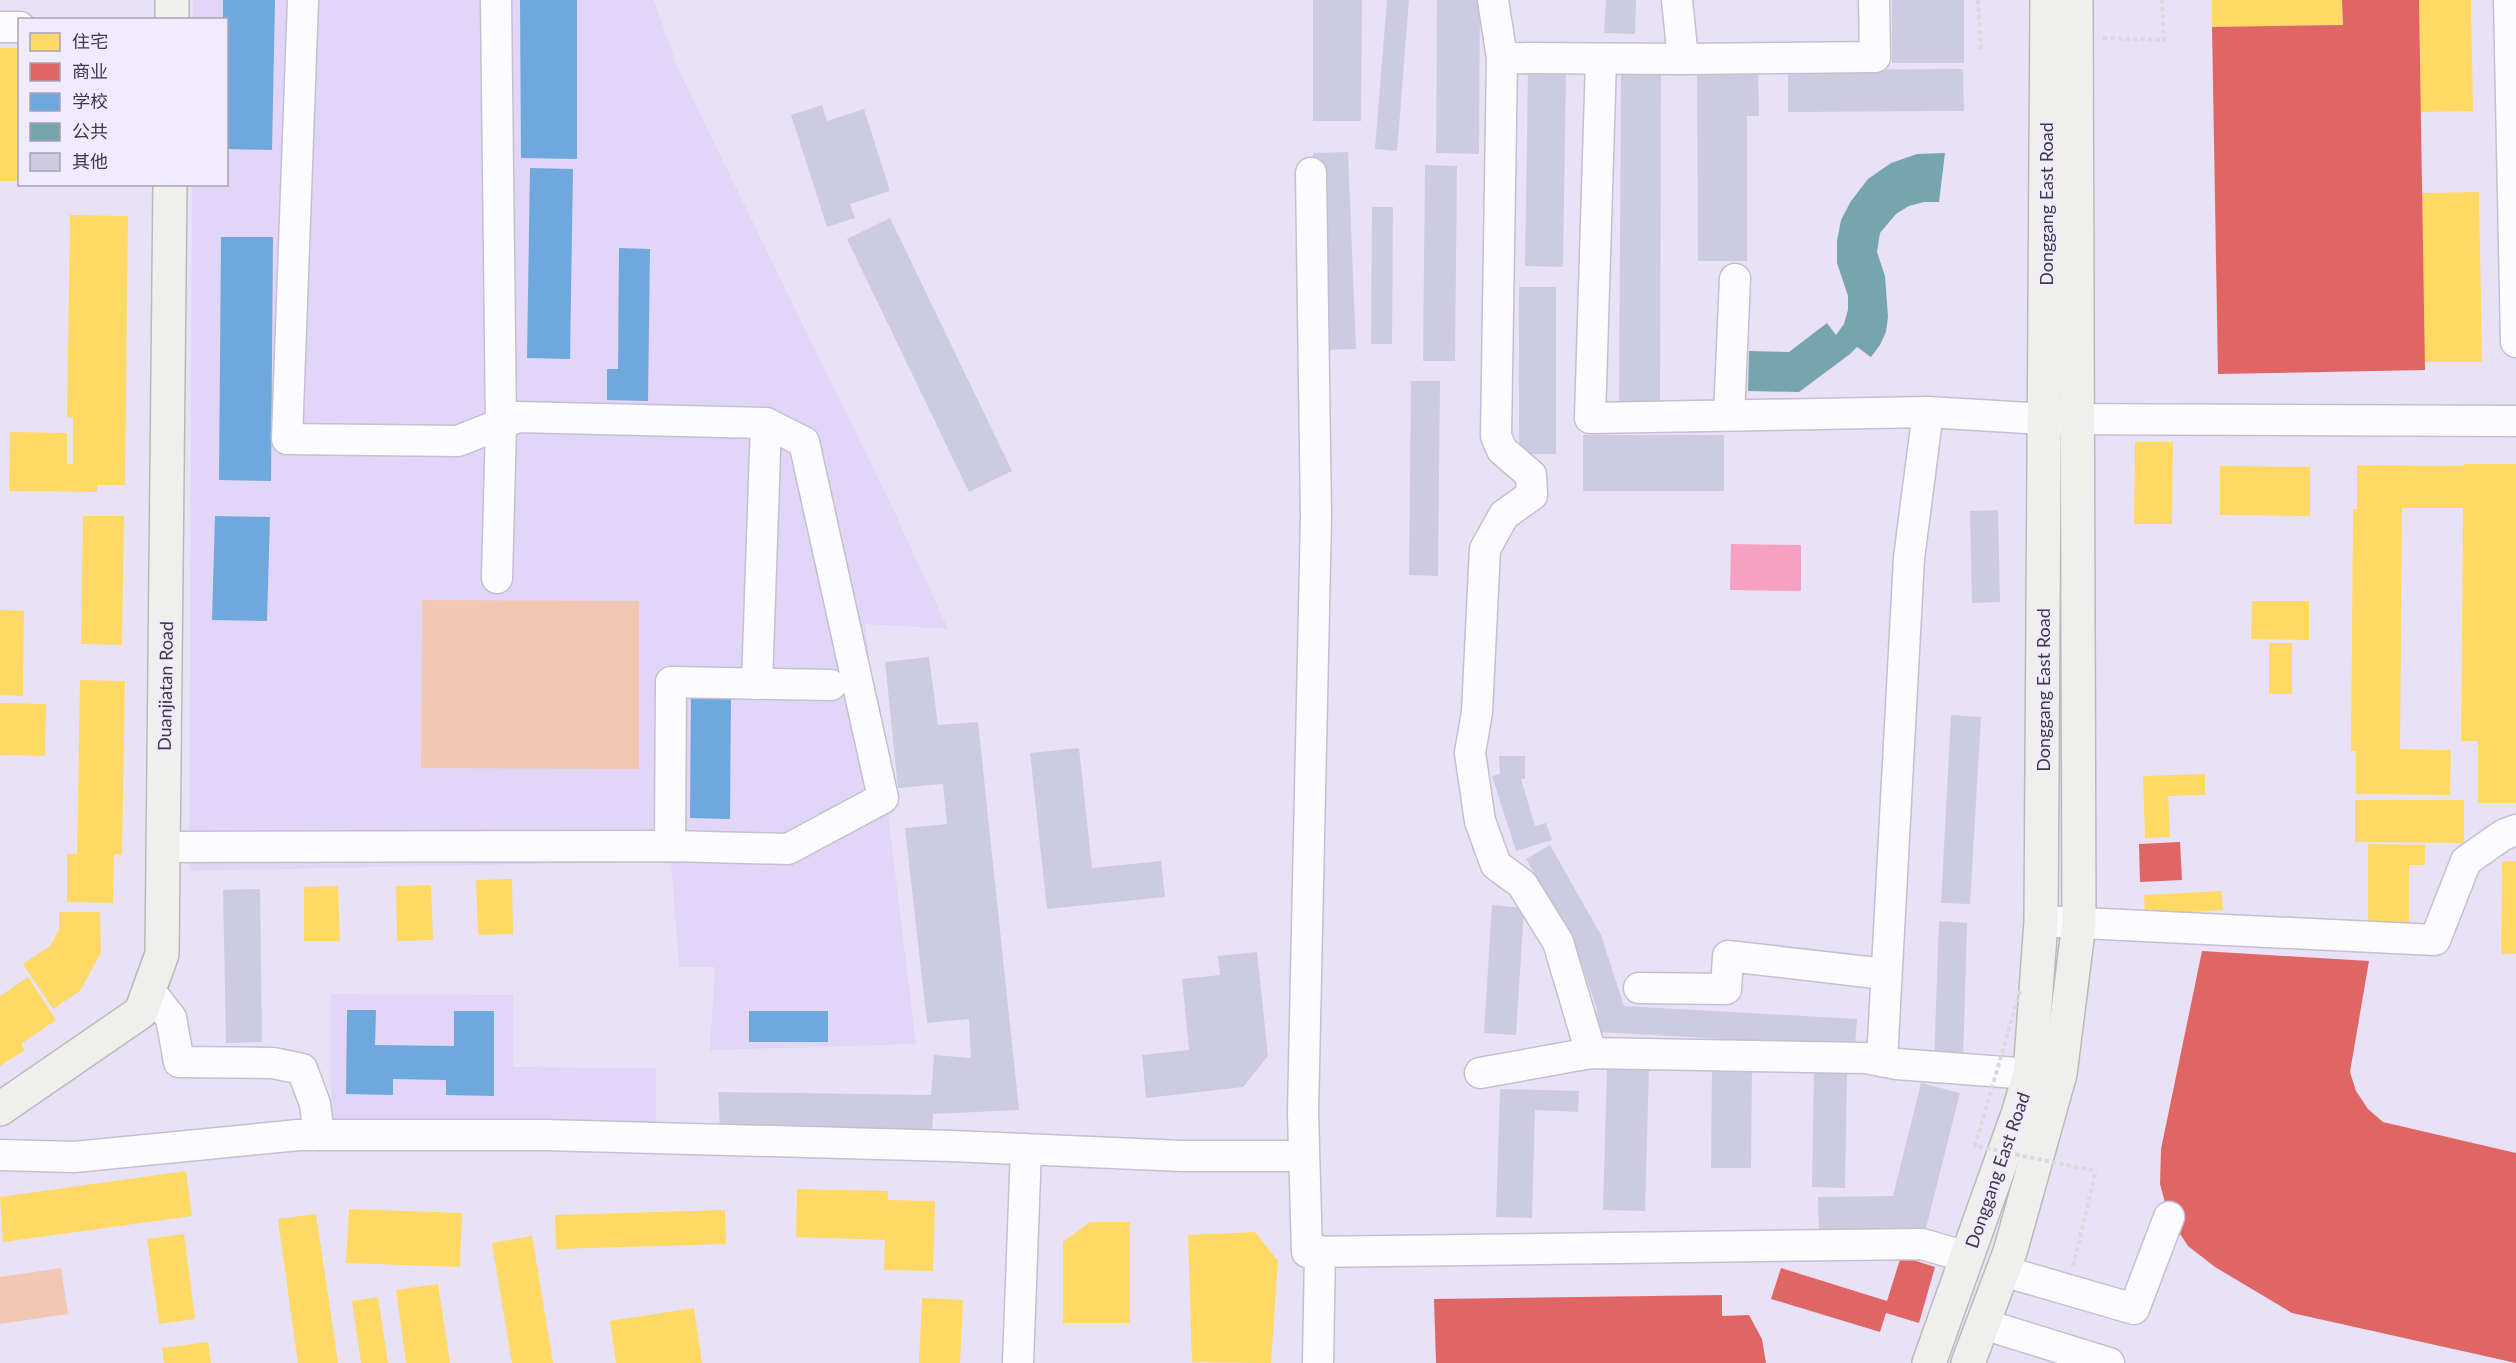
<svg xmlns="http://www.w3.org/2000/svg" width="2516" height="1363" viewBox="0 0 2516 1363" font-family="Lato,'Noto Sans SC',sans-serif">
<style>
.built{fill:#e1d6f7}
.green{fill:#f2c8b2}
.water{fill:#f6a0c2}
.homes{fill:#ffd966}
.shops{fill:#e06666}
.schools{fill:#6fa8dc}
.public{fill:#76a5af}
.building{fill:#cdcbe0}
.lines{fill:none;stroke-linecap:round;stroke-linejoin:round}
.minor-casing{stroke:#c5bfd1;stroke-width:33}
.major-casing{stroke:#bab9b9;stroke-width:36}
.path{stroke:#dbd9df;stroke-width:4;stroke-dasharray:4.5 3;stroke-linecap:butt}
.minor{stroke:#fcfbfe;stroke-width:30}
.major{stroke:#eff0ed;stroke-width:33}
.path-bridge{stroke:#dbd9df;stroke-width:4;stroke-dasharray:4.5 3;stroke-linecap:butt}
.labels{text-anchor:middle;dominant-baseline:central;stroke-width:6;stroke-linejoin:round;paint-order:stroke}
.street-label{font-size:18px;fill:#3e384a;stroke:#f1ebfe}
</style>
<rect width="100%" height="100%" fill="#e9e2f7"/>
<g class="built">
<path d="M193 0H654L678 69 896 515 948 629 865 624 916 1044 710 1050 715 967H679L671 861 189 871 192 185 226 184V20L193 19Z"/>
<path d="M331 994 513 995V1067L656 1068V1125L331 1123Z"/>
</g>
<g class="green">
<path d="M422 600 639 601V769L421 768Z"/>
<path d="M61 1268 68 1314 0 1324V1277Z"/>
</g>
<path class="water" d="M1731 544 1801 545V591L1730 590Z"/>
<g class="homes">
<path d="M2212 0H2342L2343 25 2212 27Z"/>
<path d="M2419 0H2471L2473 111 2420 112Z"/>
<rect x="0" y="48" width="20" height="133"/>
<path d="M2479 192 2482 362H2424L2422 193Z"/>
<path d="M70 215 128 216 125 485H97V492L9 491 10 432 67 433V464H73V418L67 417Z"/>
<path d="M2135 442H2173L2172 524H2134Z"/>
<path d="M2464 464H2516V803H2478V741H2461L2463 508H2402L2400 749 2451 750 2450 795 2356 794V751H2351L2353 509H2357V465L2463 466Z"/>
<path d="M2220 466 2310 467V516L2220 515Z"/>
<path d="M83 516H124L122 645 81 644Z"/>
<path d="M2252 601H2309V640L2251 639Z"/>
<path d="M0 610 24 611 23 696 0 695Z"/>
<rect x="2269" y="643" width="23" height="51"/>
<path d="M80 680 125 681 122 855 114 854 113 903 67 902V854H77Z"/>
<path d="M0 703 46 704 45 756 0 755Z"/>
<path d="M2205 774V795L2168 796 2170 837 2145 838 2143 776Z"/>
<path d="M2355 800H2464V843L2355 842Z"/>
<path d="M2368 844 2425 845V865H2409V930H2368Z"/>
<path d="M2502 861H2516V954H2501Z"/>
<path d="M512 879 513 934 478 935 476 880Z"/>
<path d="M431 885 433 940 397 941 396 886Z"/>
<path d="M338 886 340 941H304V887Z"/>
<path d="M2221 891 2223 910 2145 915 2144 895Z"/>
<path d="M59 912H100L101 953 80 991 53 1009 23 964 50 946 59 930Z"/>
<path d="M28 977 56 1020 21 1044 25 1050 0 1066V996Z"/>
<path d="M186 1171 192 1216 3 1242 0 1197Z"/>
<path d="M797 1189 888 1191V1200L935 1201 933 1271 884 1270 885 1240 796 1237Z"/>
<path d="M349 1209 462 1213 460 1267 346 1263Z"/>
<path d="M725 1210 726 1244 556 1249 555 1215Z"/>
<path d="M316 1214 330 1308 338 1363H298L291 1314 278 1219Z"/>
<path d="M1090 1222H1130V1323H1063V1242Z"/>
<path d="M1255 1232 1278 1261 1271 1363 1192 1362 1188 1235Z"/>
<path d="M184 1234 195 1319 159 1324 147 1239Z"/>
<path d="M532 1236 553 1363H512L492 1243Z"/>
<path d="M438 1284 450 1363H406L396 1290Z"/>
<path d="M378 1297 388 1363H361L352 1301Z"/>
<path d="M922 1298 963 1300 960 1363H919Z"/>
<path d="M694 1308 702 1363H616L610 1321Z"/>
<path d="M208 1342 211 1363H164L162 1348Z"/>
</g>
<g class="shops">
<path d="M2342 0H2419L2425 370 2218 374 2212 27 2343 25Z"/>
<path d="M2180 842 2182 880 2140 882 2139 844Z"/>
<path d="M2202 951 2369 961 2350 1072 2356 1091 2368 1109 2383 1122 2516 1153V1363L2292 1313 2215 1267 2188 1246 2169 1217 2160 1184 2161 1149Z"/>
<path d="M1901 1256 1935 1267 1919 1323 1886 1313 1880 1332 1771 1299 1781 1268 1887 1301Z"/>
<path d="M1722 1295V1316L1749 1315 1762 1339 1766 1363H1436L1434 1299Z"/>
</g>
<g class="schools">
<path d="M223 0H275L272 150 226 149V20H223Z"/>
<path d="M520 0H577V159L521 158Z"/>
<path d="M530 168 573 169 570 359 527 358Z"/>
<path d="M221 237H273L271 481 219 480Z"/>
<path d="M619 248 650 249 648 401 607 400V369H618Z"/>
<path d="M215 516 270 517 267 621 212 620Z"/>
<path d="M691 687 731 688 730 819 690 818Z"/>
<path d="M347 1010H376L375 1045 454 1046V1011H494V1096L446 1095V1080L393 1079V1095L346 1094Z"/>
<rect x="749" y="1011" width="79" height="31"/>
</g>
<path class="public" d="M1945 153 1939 202H1924L1909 206 1896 214 1880 233 1877 252 1885 276 1888 317 1886 332 1880 345 1871 357 1857 347 1850 354 1799 392 1748 391 1749 351 1789 352 1827 323 1836 335 1844 324 1848 310V296L1837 263V241L1841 220 1851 201 1868 179 1891 163 1917 154Z"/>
<g class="building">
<path d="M1313 0H1362L1361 121H1313Z"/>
<path d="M1387 0H1409L1397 151 1375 149Z"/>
<path d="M1437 0H1480L1479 154 1436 153Z"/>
<path d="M1606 0H1636L1635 34 1604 33Z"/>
<rect x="1892" y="0" width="72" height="63"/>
<path d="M1697 69H1758L1759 116H1747V261H1698Z"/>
<path d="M1963 69 1964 111 1788 112V70Z"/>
<path d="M1528 70 1566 71 1563 267 1525 266Z"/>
<path d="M1621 70 1661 71 1660 403 1619 402Z"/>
<path d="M822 105 827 121 864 109 890 191 850 204 855 218 827 227 791 115Z"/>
<path d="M1348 152 1356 349 1321 350 1313 153Z"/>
<path d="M1425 165 1457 166 1455 361H1423Z"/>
<path d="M1372 207H1393L1392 344H1371Z"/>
<path d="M890 218 1012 471 969 492 847 239Z"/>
<rect x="1519" y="287" width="37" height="167"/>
<path d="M1411 381H1440L1438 576 1409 575Z"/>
<rect x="1583" y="435" width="141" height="56"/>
<path d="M1998 510 2000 602 1972 603 1970 511Z"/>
<path d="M929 657 938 725 978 722 1019 1110 933 1114 932 1132 720 1129 718 1092 931 1095 934 1055 971 1058 969 1019 927 1023 905 828 947 824 943 784 898 788 885 662Z"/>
<path d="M1951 715 1981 717 1970 904 1941 903Z"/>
<path d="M1079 748 1092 868 1161 861 1165 897 1047 909 1030 753Z"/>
<path d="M1499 756H1525V779H1521L1535 826 1546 823 1552 840 1516 851 1492 776 1500 774Z"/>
<path d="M1550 845 1601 935 1624 1006 1857 1019 1855 1046 1596 1032 1597 1009 1575 944 1526 859Z"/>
<path d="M260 889 262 1042 226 1043 223 890Z"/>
<path d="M1492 905 1524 908 1516 1035 1484 1033Z"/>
<path d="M1939 921 1967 923 1963 1064 1934 1063Z"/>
<path d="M1257 952 1268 1056 1243 1087 1146 1098 1142 1055 1189 1050 1182 979 1220 975 1218 956Z"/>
<path d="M1607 1065 1649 1066 1645 1211 1603 1210Z"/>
<path d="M1712 1066H1752L1751 1168H1711Z"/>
<path d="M1814 1070 1847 1071 1845 1188 1812 1187Z"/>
<path d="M1921 1083 1960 1093 1925 1232 1819 1234 1818 1197 1893 1196Z"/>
<path d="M1500 1089 1579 1091 1578 1112 1535 1110 1532 1218 1496 1217Z"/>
</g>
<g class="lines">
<g class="minor-casing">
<g id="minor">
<path d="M496 0 501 424 497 578"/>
<path d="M1493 0 1502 58"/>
<path d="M2509 0 2516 342"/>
<path d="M0 27H20"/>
<path d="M1683 59 1875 57 1874 0"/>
<path d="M1601 60 1590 418 1928 412 2044 419 2516 421"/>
<path d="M1311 173 1316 517 1303 1113 1307 1252 1922 1244 1967 1257"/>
<path d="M1729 415 1735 279"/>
<path d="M757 684 766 423"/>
<path d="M670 846 671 682 831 685"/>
<path d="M163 847 670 846 788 849 883 798 804 442 766 423 518 417 458 441 287 439 303 0"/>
<path d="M2041 921 2435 940 2466 861 2503 835 2516 830"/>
<path d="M1639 988 1726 989 1728 956 1885 974"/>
<path d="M149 990 171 1018 179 1062 273 1063 302 1069 315 1104 319 1135"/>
<path d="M1591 1053 1558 942 1522 884 1496 865 1480 821 1470 753 1477 712 1485 549 1504 515 1532 495 1531 475 1502 450 1496 436 1502 58 1683 59 1677 0"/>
<path d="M1882 1061 1909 558 1928 412"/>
<path d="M1480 1073 1591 1053 1866 1058 1897 1064 2030 1074"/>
<path d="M0 1155 74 1157 299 1135H546L952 1146 1182 1156H1303"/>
<path d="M2003 1271 2134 1309 2169 1217"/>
<path d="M1983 1324 2109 1363"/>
<path d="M1018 1363 1026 1149"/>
<path d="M1318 1363 1320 1251"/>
</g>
</g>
<g class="major-casing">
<g id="major">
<path d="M172 20V0"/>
<path d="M0 1109 141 1012 162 954 170 184"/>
<path d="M1929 1363 2018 1114 2030 1074 2041 921 2047 0"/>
<path d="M1968 1363 2010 1252 2060 1074 2079 923 2076 0"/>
</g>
</g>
<g class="path">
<path d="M1978 0 1981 51"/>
<path d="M2103 38 2164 40 2162 0"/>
<path d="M2073 1266 2096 1171"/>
</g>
<use href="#minor" class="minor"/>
<use href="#major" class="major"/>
<path class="path-bridge" d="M2020 991 1975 1146 2096 1171"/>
</g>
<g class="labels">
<g class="street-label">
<text transform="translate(2046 204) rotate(-90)">Donggang East Road</text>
<text transform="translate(165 686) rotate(-89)">Duanjiatan Road</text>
<text transform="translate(2043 690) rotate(-90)">Donggang East Road</text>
<text transform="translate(1997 1170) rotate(-71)">Donggang East Road</text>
</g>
</g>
<rect x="18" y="18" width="210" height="168" fill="#f1ebfe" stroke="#a9a3b6" stroke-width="1.5"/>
<rect x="30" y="33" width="30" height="18" fill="#ffd966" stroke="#a9a3b6" stroke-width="1.5"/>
<text x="72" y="48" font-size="18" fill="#3e384a">住宅</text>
<rect x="30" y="63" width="30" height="18" fill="#e06666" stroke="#a9a3b6" stroke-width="1.5"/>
<text x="72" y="78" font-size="18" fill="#3e384a">商业</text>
<rect x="30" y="93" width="30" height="18" fill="#6fa8dc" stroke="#a9a3b6" stroke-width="1.5"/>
<text x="72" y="108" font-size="18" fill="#3e384a">学校</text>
<rect x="30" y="123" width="30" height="18" fill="#76a5af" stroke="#a9a3b6" stroke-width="1.5"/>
<text x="72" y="138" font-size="18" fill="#3e384a">公共</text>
<rect x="30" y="153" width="30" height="18" fill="#cdcbe0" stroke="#a9a3b6" stroke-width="1.5"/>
<text x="72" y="168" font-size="18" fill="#3e384a">其他</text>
</svg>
